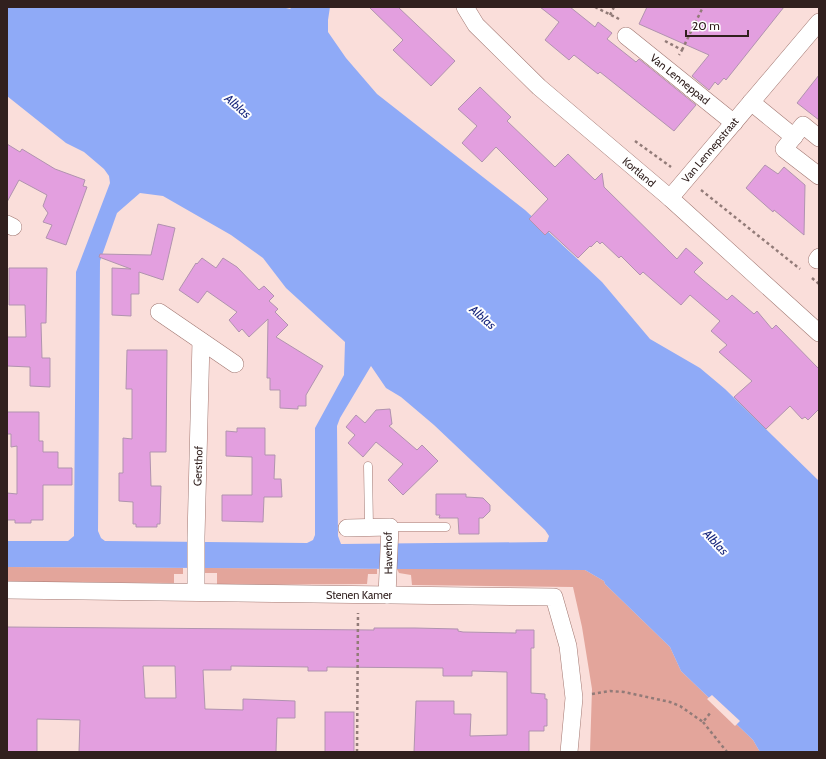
<svg xmlns="http://www.w3.org/2000/svg" width="826" height="759" viewBox="0 0 826 759" font-family="Cabin,sans-serif">
<style>
.green{fill:#e3a59b}
.water{fill:#8faaf7;fill-rule:evenodd}
.pier{fill:#fadeda}
.building{fill:#e39fdf;stroke:#b193af;fill-rule:evenodd}
.lines{fill:none;stroke-linecap:round;stroke-linejoin:round}
.lane-casing{stroke:#a27872;stroke-width:9}
.street-casing{stroke:#a27872;stroke-width:18}
.path{stroke:#927b78;stroke-width:2.5;stroke-dasharray:3 3;stroke-linecap:butt}
.lane{stroke:#fff;stroke-width:8}
.street{stroke:#fff;stroke-width:17}
.labels{text-anchor:middle;dominant-baseline:central;stroke-width:4;stroke-linejoin:round;paint-order:stroke}
.street-label{font-size:11px;fill:#31201e;stroke:#fff}
.water-label{font-size:12px;font-style:italic;fill:#18277d;stroke:#fff}
</style>
<rect width="100%" height="100%" fill="#fadeda"/>
<g class="green">
<path d="M7 567 183 568V574H174V583L7 582Z"/>
<path d="M205 568 377 569V574H368L367 584 217 585V573H205Z"/>
<path d="M562 568 585 570 604 581 605 584 670 647 681 671 753 740 760 752H590L592 689 582 627 573 587 412 585 411 575 399 573 397 569Z"/>
</g>
<path class="water" d="M7 7H282L290 9 292 7H330L328 20V32L346 58 377 94 525 210 602 282 650 339 700 368 725 389 819 481V752H760L753 740 681 671 670 647 605 584 604 581 585 570 7 567V541H68L74 536 76 272 110 183 109 176 104 169 84 152 66 143 7 96ZM140 193 163 196 231 235 263 258 286 288 345 342 344 375 315 428V535L313 540 307 543 105 541 101 538 98 531 100 261 117 213ZM371 366 386 388 401 397 434 425 545 530 549 536 547 542 341 544 338 536 337 426 340 418Z"/>
<path class="pier" d="M712 695 740 721 735 726 707 699Z"/>
<g class="building">
<path d="M369 7H398L455 61 431 86 393 50 403 40Z"/>
<path d="M540 7H570L595 27 598 22 612 33 607 39 636 62 639 59 696 105 674 131 600 72 598 74 574 55 569 60 545 40 559 22Z"/>
<path d="M647 7H784L726 80 724 78 718 85 715 82 709 90 692 76 709 55 639 24Z"/>
<path d="M819 75V120L797 103Z"/>
<path d="M480 87 511 117 507 121 555 167 568 154 595 180 602 173 604 187 677 259 686 248 703 263 694 272 703 280 727 300 732 295 754 314 757 311 772 329 776 325 819 369V409L808 420 805 417 802 419 790 406 766 429 734 397 752 381 719 352 727 345 711 331 720 321 690 295 681 305 643 272 640 275 621 256 619 258 602 242 600 244 597 241 591 247 590 246 578 258 549 231 545 235 529 219 548 199 496 147 482 162 462 143 477 126 458 109Z"/>
<path d="M7 144 20 152 22 149 55 169 85 180 83 186 87 187 66 245 46 238 52 225 43 222 48 213 43 206 47 195 19 180 7 202Z"/>
<path d="M765 165 778 174 784 167 805 185 804 235 774 210 773 212 746 188Z"/>
<path d="M158 224 175 228 163 280 139 272V294H131V316L112 315V268L131 269 99 257 100 254 151 255Z"/>
<path d="M202 258 216 268 223 258 237 267 259 290 264 286 274 296 269 301 278 309 275 312 288 325 276 337 323 366 306 395V406H298V409L280 408V390H270V378H267L268 319 249 337 242 329 239 332 229 320 237 312 207 291 198 303 179 290 196 263 197 264Z"/>
<path d="M9 268H47L46 323H41L42 358H50V387L30 386V367L7 366V337H26L25 305H9Z"/>
<path d="M127 350H167L166 452H150L151 486H161L160 524H157V527H136V524H133V502L119 501V473H123V438L132 439V389H126Z"/>
<path d="M390 409 392 424 389 426 417 450 422 445 438 461 403 495 388 480 403 464 376 442 363 457 348 443 355 435 346 427 356 415 365 423 376 410Z"/>
<path d="M7 412H39V441H43V452H58V468H72V485H43V520H31V523H15V520H7V493L17 494V446L11 447V434H7Z"/>
<path d="M237 428H265V455H275L274 479H281L282 497H264L263 522 222 521V495H252V457L226 456V431L237 432Z"/>
<path d="M436 494H466V497L483 498 490 505V511L483 518H479V534H459L458 518H439L440 515H436Z"/>
<path d="M7 627 374 630V628H415L458 629V631L463 632 516 633V630H534V648H531V693L545 694V699H547V726H544V731H529V752H414L416 701H454V714H471L470 736 507 735V672L472 671V676H443V668L327 667V671H308V667L231 666V670H203L205 709 243 710V699L295 701V718H277L276 752H79L80 720 37 719V752H7ZM143 666H175L176 698H145Z"/>
<rect x="325" y="712" width="29" height="40"/>
</g>
<g class="lines">
<g class="lane-casing">
<g id="lane">
<path d="M368 466 369 527"/>
<path d="M390 527H446"/>
</g>
</g>
<g class="street-casing">
<g id="street">
<path d="M465 7 476 25 539 87 670 198 819 333"/>
<path d="M626 36 734 123"/>
<path d="M751 102 794 137"/>
<path d="M819 138 803 125 784 149 819 176"/>
<path d="M670 198 819 22"/>
<path d="M7 224 13 227"/>
<path d="M817 260 819 257"/>
<path d="M159 312 235 364"/>
<path d="M347 528 390 527 387 595"/>
<path d="M7 590 554 597 568 646 574 698 569 752"/>
<path d="M196 592V537L201 341"/>
</g>
</g>
<g class="path">
<path d="M595 7 619 19"/>
<path d="M610 15 614 7"/>
<path d="M665 41 682 50 679 55"/>
<path d="M682 50 703 7"/>
<path d="M635 141 671 167"/>
<path d="M701 190 800 269"/>
<path d="M812 278 819 284"/>
<path d="M592 694 610 691 624 692 670 702 680 706 703 722 711 712"/>
<path d="M703 722 727 752"/>
<path d="M357 752 358 613"/>
</g>
<use href="#lane" class="lane"/>
<use href="#street" class="street"/>
</g>
<g class="labels">
<g class="street-label">
<text transform="translate(680 79) rotate(39)">Van Lenneppad</text>
<text transform="translate(710 150) rotate(-50)">Van Lennepstraat</text>
<text transform="translate(639 172) rotate(40)">Kortland</text>
<text transform="translate(198 466) rotate(-88)">Gersthof</text>
<text transform="translate(388 553) rotate(-91)">Haverhof</text>
<text x="359" y="595">Stenen Kamer</text>
</g>
<g class="water-label">
<text transform="translate(238 106) rotate(41)">Alblas</text>
<text transform="translate(483 317) rotate(41)">Alblas</text>
<text transform="translate(716 542) rotate(47)">Alblas</text>
</g>
</g>
<rect width="826" height="759" fill="none" stroke="#31201e" stroke-width="16"/>
<path d="M686 30v6h62v-6" fill="none" stroke="#31201e" stroke-width="2"/>
<text x="692" y="30" font-size="12" fill="#31201e" stroke="#ffffff" stroke-width="3" paint-order="stroke">20 m</text>
</svg>
